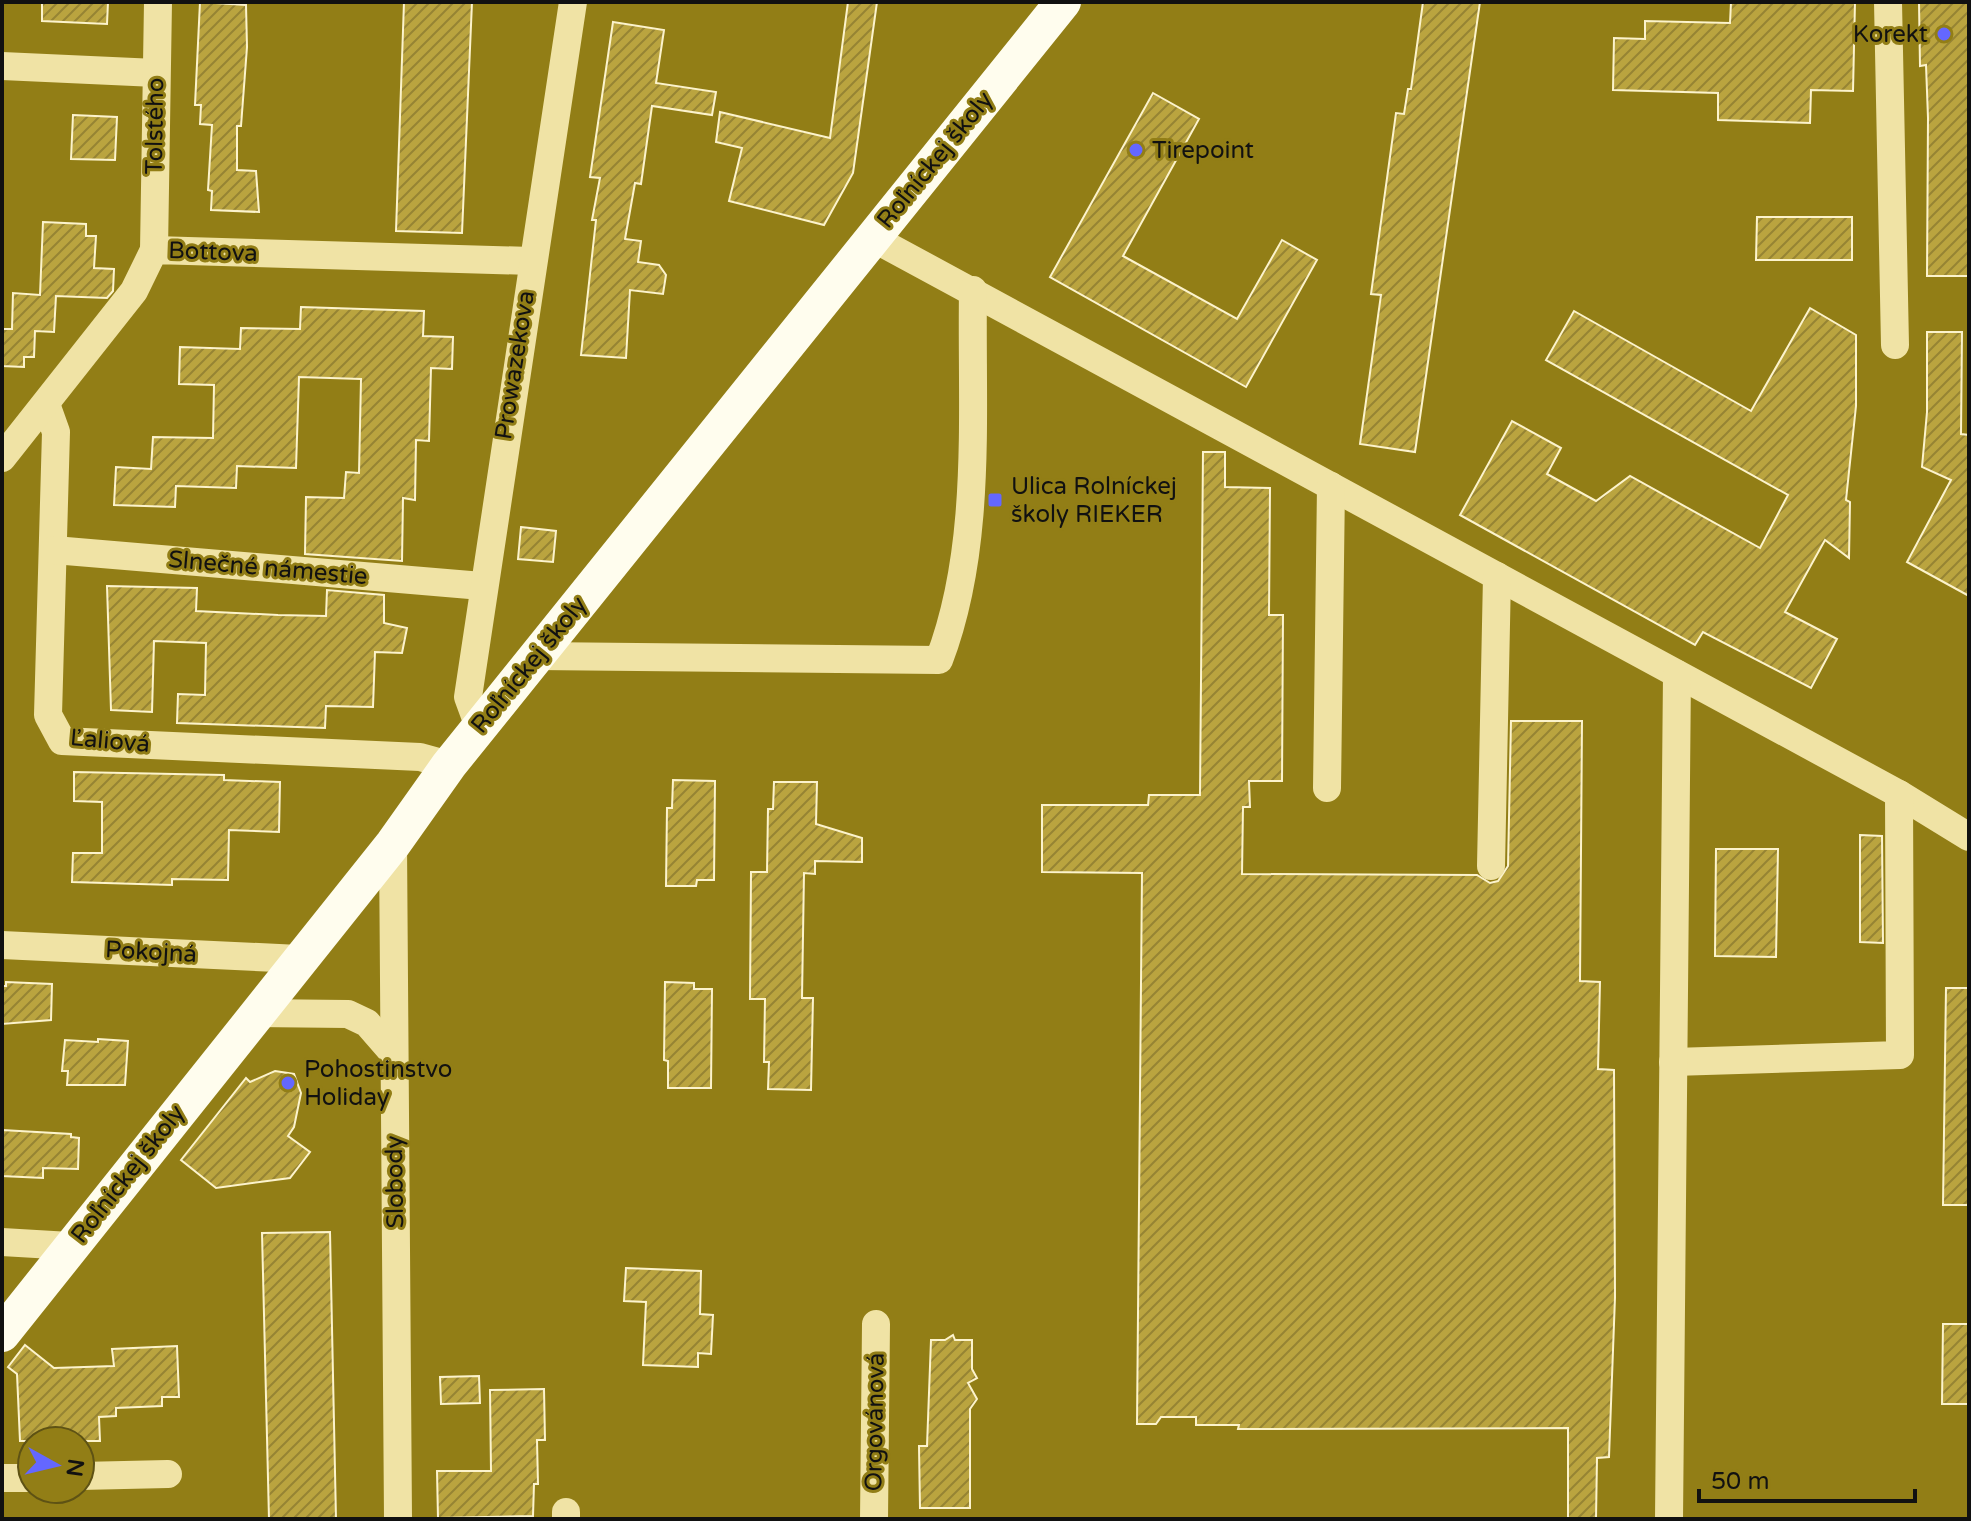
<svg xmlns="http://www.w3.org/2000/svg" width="1971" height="1521" viewBox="0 0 1971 1521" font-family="'Varela Round',sans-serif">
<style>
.building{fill:url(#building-hatch);stroke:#fcf3cc;stroke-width:2}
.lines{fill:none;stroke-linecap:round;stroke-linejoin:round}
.minor{stroke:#f0e3a5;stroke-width:28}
.major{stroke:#fffdee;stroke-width:36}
.poi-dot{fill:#6467ff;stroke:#927e16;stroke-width:3}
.labels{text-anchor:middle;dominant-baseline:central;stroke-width:6;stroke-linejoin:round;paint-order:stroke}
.poi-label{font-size:24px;fill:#111;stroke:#927e16;text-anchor:start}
.street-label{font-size:24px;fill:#111;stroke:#927e16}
</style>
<defs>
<pattern id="building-hatch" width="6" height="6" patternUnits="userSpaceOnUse" patternTransform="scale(2)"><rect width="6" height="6" fill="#baa43f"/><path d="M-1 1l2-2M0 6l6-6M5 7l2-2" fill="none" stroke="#968433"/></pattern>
</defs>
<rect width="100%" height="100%" fill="#927e16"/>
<g class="building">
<path d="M42 2H108L107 24 42 21Z"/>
<path d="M200 2 246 5 247 47 241 126H237V170L256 171 259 212 211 210 212 191 208 190 212 125 200 124 201 105H195Z"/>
<path d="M404 2H472L462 233 396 231Z"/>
<path d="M848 2H877L853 173 824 225 729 201 742 148 716 142 720 112 830 138Z"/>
<path d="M1423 2H1480L1415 452 1360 444 1381 295 1371 294 1396 113 1404 114 1408 89H1411Z"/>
<path d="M1731 2H1855L1853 91 1811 90 1810 123 1718 120V93L1613 90 1614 38 1645 39V21L1730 23Z"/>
<path d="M1919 2H1968L1969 276H1927L1928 118 1926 65 1920 66Z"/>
<path d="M613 22 664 30 656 83 716 92 712 115 652 106 641 184 635 183 625 239 641 241 638 262 659 265 666 275 663 294 630 290 626 358 581 355 596 220H592L600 178 590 177Z"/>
<path d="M1153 93 1199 119 1123 256 1237 319 1282 240 1317 260 1246 387 1050 277Z"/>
<path d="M73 115 117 117 115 160 71 159Z"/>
<path d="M1757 217H1852V260H1756Z"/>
<path d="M43 222 86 224V236H96L94 268 114 269 113 291 107 298 56 296 54 332 35 331 34 357H24V367L2 366V329H12L13 293 40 295Z"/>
<path d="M301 307 424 311 423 336 453 337 452 369 431 368 429 441 416 440 415 500 403 498 402 561 305 554 306 497 344 498 346 472 359 473 361 379 299 377 296 468 237 466 236 488 176 486 175 507 114 505 116 467 151 469 153 437 213 438 214 385 179 384 180 347 240 349 241 328 300 329Z"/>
<path d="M1810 308 1856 335V406L1846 500 1850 502 1849 558 1825 540 1785 612 1837 639 1811 688 1703 632 1695 645 1460 515 1512 421 1561 448 1547 474 1596 501 1630 476 1760 548 1788 495 1546 360 1574 311 1751 411Z"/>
<path d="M1927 332H1962L1961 434 1969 435V596L1907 562 1951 480 1922 467 1927 412Z"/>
<path d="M1203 452H1225V487L1270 488 1269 615H1283L1282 781H1249L1250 807H1243L1242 874 1477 875 1490 883 1498 881 1508 866 1511 721H1582L1580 981 1600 982 1598 1069 1614 1070 1615 1297 1609 1457 1597 1458 1596 1519H1568V1428L1238 1429 1239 1425H1196V1417H1161L1156 1424H1137L1142 873 1042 872V805H1148L1149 795H1200Z"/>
<path d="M521 527 556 531 553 562 518 559Z"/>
<path d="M107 586 197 588 196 611 278 615 326 616 327 590 384 595V623L407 628 402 653 375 652 373 707 326 706 325 728 177 723 178 694 205 695 206 643 154 641 152 712 111 710Z"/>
<path d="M74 772 224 775V780L280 782 279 832 229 830 228 880 172 879V885L72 882 73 853H102V802L74 801Z"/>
<path d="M673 780 715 781 714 880H697L696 886H666L667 808H672Z"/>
<path d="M774 782H817L816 824 862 838V862L815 861V874L804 873 802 998H813L811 1090 768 1089 769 1062H764L765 999H750L751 872H767L768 809H773Z"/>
<path d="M1860 835 1882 836 1883 943 1860 942Z"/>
<path d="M1716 849H1778L1776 957 1715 956Z"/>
<path d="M6 982 52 984 51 1020 2 1024V986H6Z"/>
<path d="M665 982 694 983V989H712L711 1088H668V1061L664 1060Z"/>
<path d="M1946 988H1969V1205H1943Z"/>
<path d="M98 1039 128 1041 125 1085H67L68 1071H62L65 1040 98 1042Z"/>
<path d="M275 1071 294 1074 301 1093 294 1127 288 1136 310 1152 290 1178 216 1188 181 1160 246 1078 250 1082Z"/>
<path d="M2 1130 71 1134V1137L79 1138 78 1169 43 1168V1178L2 1176Z"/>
<path d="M330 1232 336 1519H269L262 1233Z"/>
<path d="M626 1268 701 1271 700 1314 713 1315 711 1354 698 1353V1367L643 1365 646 1302 624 1301Z"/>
<path d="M1943 1324H1969V1404H1942Z"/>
<path d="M953 1335 955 1340H972V1369L977 1378 968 1383 977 1399 970 1409V1508H920L919 1446H927L931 1340H945Z"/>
<path d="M25 1345 54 1368 114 1366 112 1349 177 1346 179 1397H162V1406L116 1408V1416L99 1417 100 1441H20L17 1374 8 1367Z"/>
<path d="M479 1376 480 1403 441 1404 440 1377Z"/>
<path d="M544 1389 545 1440H537L538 1484H534L533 1516 438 1518 437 1471H491L490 1390Z"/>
</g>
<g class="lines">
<g class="minor">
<path d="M1888 2 1895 345"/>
<path d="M2 66 156 73"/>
<path d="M871 237 1899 794 1969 837"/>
<path d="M154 250 158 2"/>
<path d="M46 404 56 432 48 715 62 741 420 757 449 765"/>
<path d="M2 458 134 291 154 250 531 261"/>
<path d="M54 550 482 586"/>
<path d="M536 656 939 660C983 545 971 411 973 290"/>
<path d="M479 727 468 697 573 2"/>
<path d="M1327 788 1331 486"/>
<path d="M393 844 398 1519"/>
<path d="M1491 866 1497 576"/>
<path d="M2 945 299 959"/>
<path d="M255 1013 348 1014 367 1023 394 1054"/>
<path d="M1673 1062 1900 1055 1899 794"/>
<path d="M2 1242 70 1246"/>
<path d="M80 1476 168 1474"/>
<path d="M2 1478H32"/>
<path d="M566 1512V1519"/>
<path d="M874 1519 876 1324"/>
<path d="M1669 1519 1677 674"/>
</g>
<path class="major" d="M2 1334 393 844 449 765 1063 2"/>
</g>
<g class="poi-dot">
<circle cx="1944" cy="34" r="8"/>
<circle cx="1136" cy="150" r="8"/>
<rect x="987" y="492" width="16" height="16" rx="4"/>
<circle cx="288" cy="1083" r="8"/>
</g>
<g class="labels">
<g class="poi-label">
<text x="1928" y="34" text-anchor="end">Korekt</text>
<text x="1152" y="150">Tirepoint</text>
<text x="1011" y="486">Ulica Rolníckej<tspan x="1011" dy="28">školy RIEKER</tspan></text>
<text x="304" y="1069">Pohostinstvo<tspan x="304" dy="28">Holiday</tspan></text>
</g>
<g class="street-label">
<text transform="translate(155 126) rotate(-89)">Tolstého</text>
<text transform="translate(935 160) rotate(-51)">Roľníckej školy</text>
<text transform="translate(213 252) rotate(2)">Bottova</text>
<text transform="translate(515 365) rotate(-81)">Prowazekova</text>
<text transform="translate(268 568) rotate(5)">Slnečné námestie</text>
<text transform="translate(529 665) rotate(-51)">Roľníckej školy</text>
<text transform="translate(110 741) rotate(5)">Ľaliová</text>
<text transform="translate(151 952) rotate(3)">Pokojná</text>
<text transform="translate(128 1174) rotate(-52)">Roľníckej školy</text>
<text transform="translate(395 1182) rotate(-91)">Slobody</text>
<text transform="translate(875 1422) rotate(-89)">Orgovánová</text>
</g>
</g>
<rect width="1971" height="1521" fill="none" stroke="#111111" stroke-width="8"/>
<g transform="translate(56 1465) rotate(98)"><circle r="38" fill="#927e16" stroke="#5e5214" stroke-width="2"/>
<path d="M0-6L14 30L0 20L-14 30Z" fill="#6467ff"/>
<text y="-12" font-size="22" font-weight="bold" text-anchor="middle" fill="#111111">N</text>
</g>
<path d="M1699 1489v12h216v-12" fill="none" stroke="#111111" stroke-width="4"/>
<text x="1711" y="1489" font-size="24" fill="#111111" stroke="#927e16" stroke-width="6" paint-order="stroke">50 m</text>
</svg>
